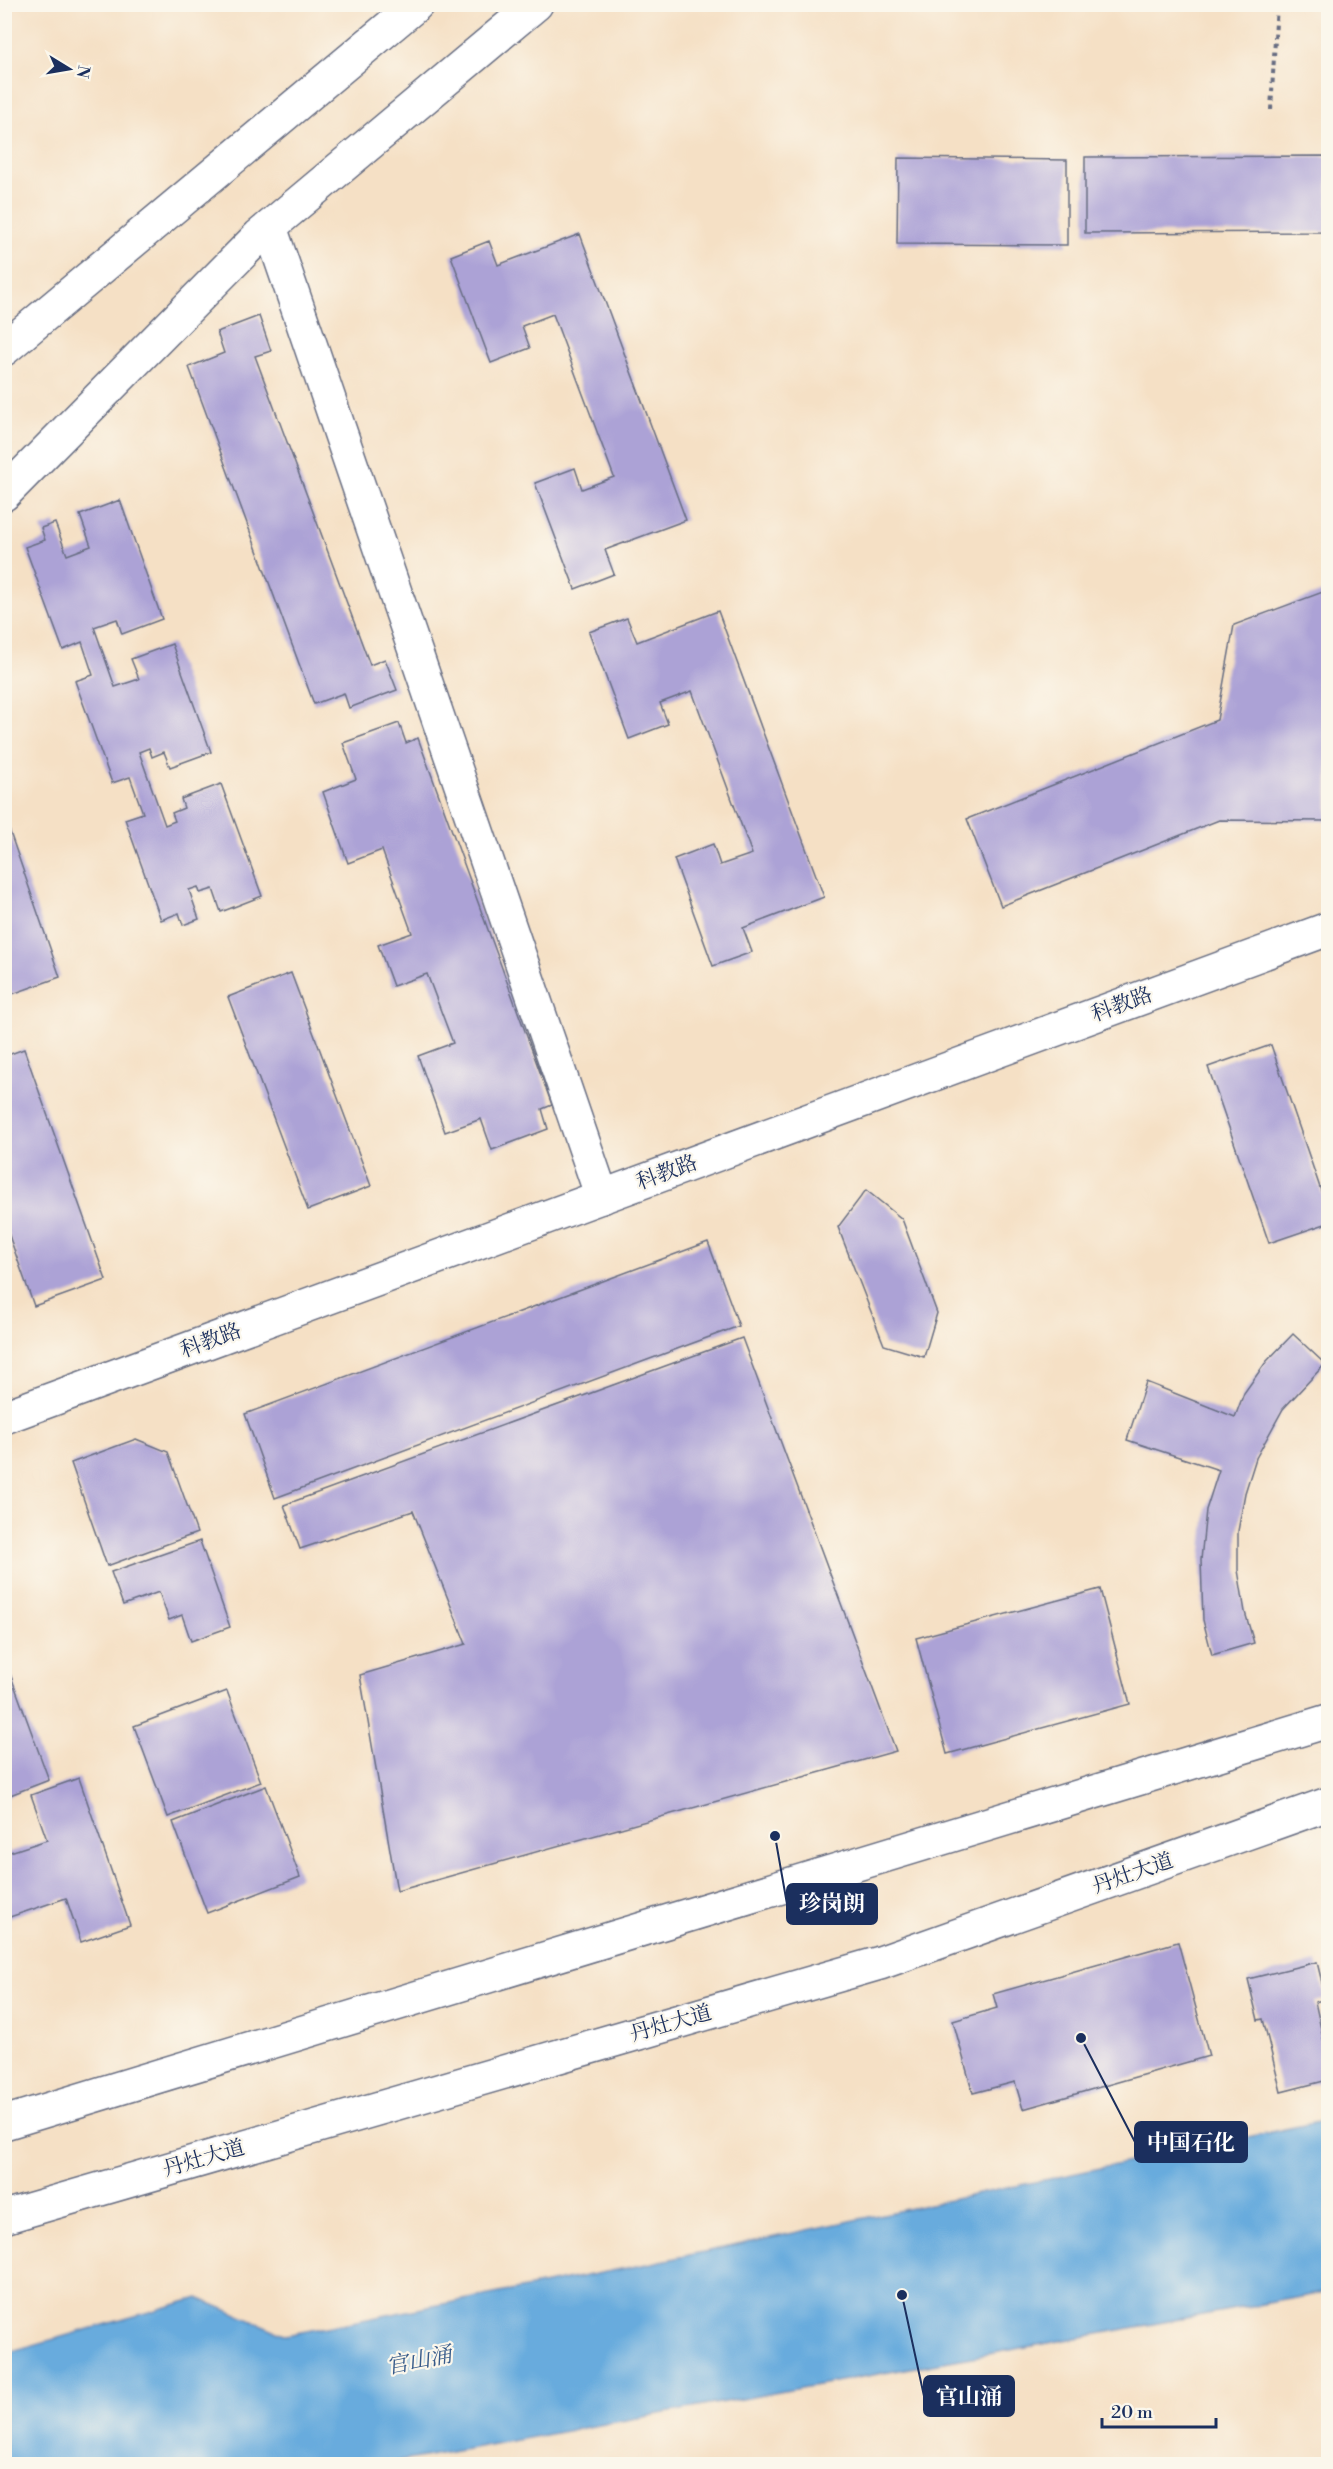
<svg xmlns="http://www.w3.org/2000/svg" width="1333" height="2469" viewBox="0 0 1333 2469" font-family="'Libre Bodoni','Noto Serif SC',serif">
<style>
.water{fill:#68abdd;stroke:#426d9e;stroke-width:1.5}
.building{fill:#aca2d6}
.lines{fill:none;stroke-linecap:round;stroke-linejoin:round}
.minor-casing{stroke:#676d82;stroke-width:36}
.tertiary-casing{stroke:#676d82;stroke-width:36}
.secondary-casing{stroke:#676d82;stroke-width:36}
.path{stroke:#676d82;stroke-width:4;stroke-dasharray:4.5 4.5;stroke-linecap:butt}
.minor{stroke:#fff;stroke-width:33}
.tertiary{stroke:#fff;stroke-width:33}
.secondary{stroke:#fff;stroke-width:33}
.labels{text-anchor:middle;dominant-baseline:central;stroke-width:4.5;stroke-linejoin:round;paint-order:stroke}
.street-label{font-size:21px;fill:#1b2f5e;stroke:#fbf7ec}
.water-label{font-size:22px;font-style:italic;fill:#365a8a;stroke:#fbf7ec}
.leader{fill:none;stroke:#1b2f5e;stroke-width:2}
.callout-dot{fill:#1b2f5e;stroke:#fbf7ec;stroke-width:2}
.callout{fill:#1b2f5e;stroke:#1b2f5e;stroke-width:2}
.callout-label{font-size:22px;text-anchor:middle;font-weight:bold;fill:#fff}
</style>
<rect width="100%" height="100%" fill="#fbf7ec"/>
<filter id="ink" filterUnits="userSpaceOnUse"><feTurbulence type="fractalNoise" baseFrequency=".0167" numOctaves="2"/><feDisplacementMap in="SourceGraphic" scale="12" xChannelSelector="R" yChannelSelector="G"/><feConvolveMatrix kernelMatrix="1 2 1 2 8 2 1 2 1" color-interpolation-filters="sRGB"/></filter>
<filter id="wash" filterUnits="userSpaceOnUse"><feTurbulence type="fractalNoise" baseFrequency=".008" numOctaves="4" result="noise"/><feDisplacementMap in="SourceGraphic" scale="24" xChannelSelector="R" yChannelSelector="G"/><feGaussianBlur stdDeviation="1.35" result="paint"/><feColorMatrix in="noise" values="0 0 0 0 0 0 0 0 0 0 0 0 0 0 0 0 0 1.4 0 .05"/><feComposite in="paint" operator="in"/></filter>
<g filter="url(#wash)">
<rect width="100%" height="100%" fill="#f5e0c5"/>
<path class="water" d="M1328 2120V2292L385 2464H5V2353L198 2298 286 2335 647 2264Z"/>
<g id="blocks">
<g class="building">
<path d="M1328 156V232L1085 233V157Z"/>
<path d="M898 158 1067 160V245L897 244Z"/>
<path d="M580 234 686 520 605 550 614 574 575 589 535 483 575 468 582 489 614 477 553 314 522 326 530 348 491 363 451 256 489 241 498 265Z"/>
<path d="M259 316 271 351 255 356 370 665 385 659 397 690 349 708 344 693 314 704 189 367 224 353 217 332Z"/>
<path d="M120 500 162 619 122 634 117 619 94 627 115 687 139 679 131 659 172 644 211 752 170 767 164 752 152 757 149 748 139 752 165 825 175 821 172 813 184 808 181 799 221 784 262 896 221 912 213 889 200 893 198 887 189 890 199 919 183 925 179 913 161 920 125 819 143 813 130 777 112 783 75 681 93 675 82 642 63 650 25 547 45 540 41 528 55 523 67 555 91 546 80 515Z"/>
<path d="M1328 590V821L1219 820 1001 906 967 819 1217 720 1234 625Z"/>
<path d="M718 611 824 897 743 928 752 952 713 966 674 859 713 844 720 865 752 854 692 691 660 703 668 724 629 739 589 632 627 618 637 642Z"/>
<path d="M399 723 406 743 418 738 552 1105 542 1109 548 1129 492 1150 481 1119 445 1132 418 1056 453 1043 427 974 393 986 378 945 412 933 382 850 348 863 323 792 356 779 343 743Z"/>
<path d="M4 815 60 977 4 997Z"/>
<path d="M291 973 371 1186 308 1210 228 997Z"/>
<path d="M1271 1045 1328 1211V1223L1269 1243 1208 1067Z"/>
<path d="M24 1049 106 1280 34 1306 5 1224V1056Z"/>
<path d="M866 1190 902 1219 937 1313 924 1357 884 1345 838 1227Z"/>
<path d="M708 1242 739 1326 275 1498 245 1414Z"/>
<path d="M1293 1334 1325 1364 1283 1409 1256 1458 1245 1493 1238 1531V1570L1245 1612 1254 1643 1212 1655 1203 1620 1201 1560 1206 1510 1219 1470 1127 1440 1146 1382 1235 1417 1244 1393 1266 1362Z"/>
<path d="M742 1338 896 1751 397 1891 360 1675 466 1644 413 1511 300 1549 284 1505Z"/>
<path d="M136 1439 168 1452 197 1533 107 1566 71 1463Z"/>
<path d="M200 1541 230 1627 191 1641 182 1615 169 1620 159 1592 123 1605 111 1572Z"/>
<path d="M1100 1589 1130 1704 947 1754 916 1638Z"/>
<path d="M5 1660 49 1780 5 1797 4 1795Z"/>
<path d="M227 1691 261 1782 168 1817 134 1726Z"/>
<path d="M79 1778 130 1925 81 1942 66 1898 4 1919V1854L47 1840 31 1795Z"/>
<path d="M266 1786 300 1877 207 1913 173 1822Z"/>
<path d="M1178 1942 1209 2056 1023 2109 1015 2082 973 2093 953 2021 997 2008 993 1994Z"/>
<path d="M1317 1962 1326 1999 1315 2002 1328 2060V2080L1281 2092 1263 2019 1258 2020 1248 1979Z"/>
</g>
</g>
</g>
<g filter="url(#ink)">
<use href="#blocks" fill-opacity="0" stroke="#676d82" stroke-width="1.5"/>
<g class="lines">
<g class="minor-casing">
<g id="minor">
<path d="M270 227 602 1197"/>
<path d="M4 349 417 4"/>
<path d="M4 494 259 236 536 4"/>
</g>
</g>
<g class="tertiary-casing">
<path id="tertiary" d="M4 1417 1328 929"/>
</g>
<g class="secondary-casing">
<g id="secondary">
<path d="M4 2123 1328 1721"/>
<path d="M4 2217 880 1963 1328 1804"/>
</g>
</g>
<path class="path" d="M1271 110 1277 4"/>
<use href="#minor" class="minor"/>
<use href="#tertiary" class="tertiary"/>
<use href="#secondary" class="secondary"/>
</g>
</g>
<g class="labels">
<g class="street-label">
<text transform="translate(1122 1005) rotate(-20)">科教路</text>
<text transform="translate(667 1173) rotate(-20)">科教路</text>
<text transform="translate(211 1341) rotate(-20)">科教路</text>
<text transform="translate(1133 1874) rotate(-19)">丹灶大道</text>
<text transform="translate(671 2024) rotate(-16)">丹灶大道</text>
<text transform="translate(204 2159) rotate(-16)">丹灶大道</text>
</g>
<g class="water-label">
<text transform="translate(419 2361) rotate(-11)">官山涌</text>
</g>
</g>
<path class="leader" d="M775 1836L787 1904M1081 2038L1135 2142M902 2295L924 2396"/>
<g class="callout-dot">
<circle cx="775" cy="1836" r="6"/>
<circle cx="1081" cy="2038" r="6"/>
<circle cx="902" cy="2295" r="6"/>
</g>
<g class="callout">
<rect x="787" y="1884" width="90" height="40" rx="6"/>
<rect x="1135" y="2122" width="112" height="40" rx="6"/>
<rect x="924" y="2376" width="90" height="40" rx="6"/>
</g>
<g class="callout-label">
<text x="832" y="1911">珍岗朗</text>
<text x="1191" y="2150">中国石化</text>
<text x="969" y="2404">官山涌</text>
</g>
<rect width="1333" height="2469" fill="none" stroke="#fbf7ec" stroke-width="24"/>
<g transform="translate(69 69) rotate(101)" stroke="#fbf7ec" stroke-width="4.5" paint-order="stroke">
<path d="M0-4.5L10 22L0 15L-10 22Z" fill="#1b2f5e"/>
<text y="-9" font-size="16" font-weight="bold" text-anchor="middle" fill="#1b2f5e">N</text>
</g>
<path d="M1102 2418v9h114v-9" fill="none" stroke="#1b2f5e" stroke-width="3"/>
<text x="1111" y="2418" font-size="18" fill="#1b2f5e" stroke="#fbf7ec" stroke-width="4.5" paint-order="stroke">20 m</text>
</svg>
